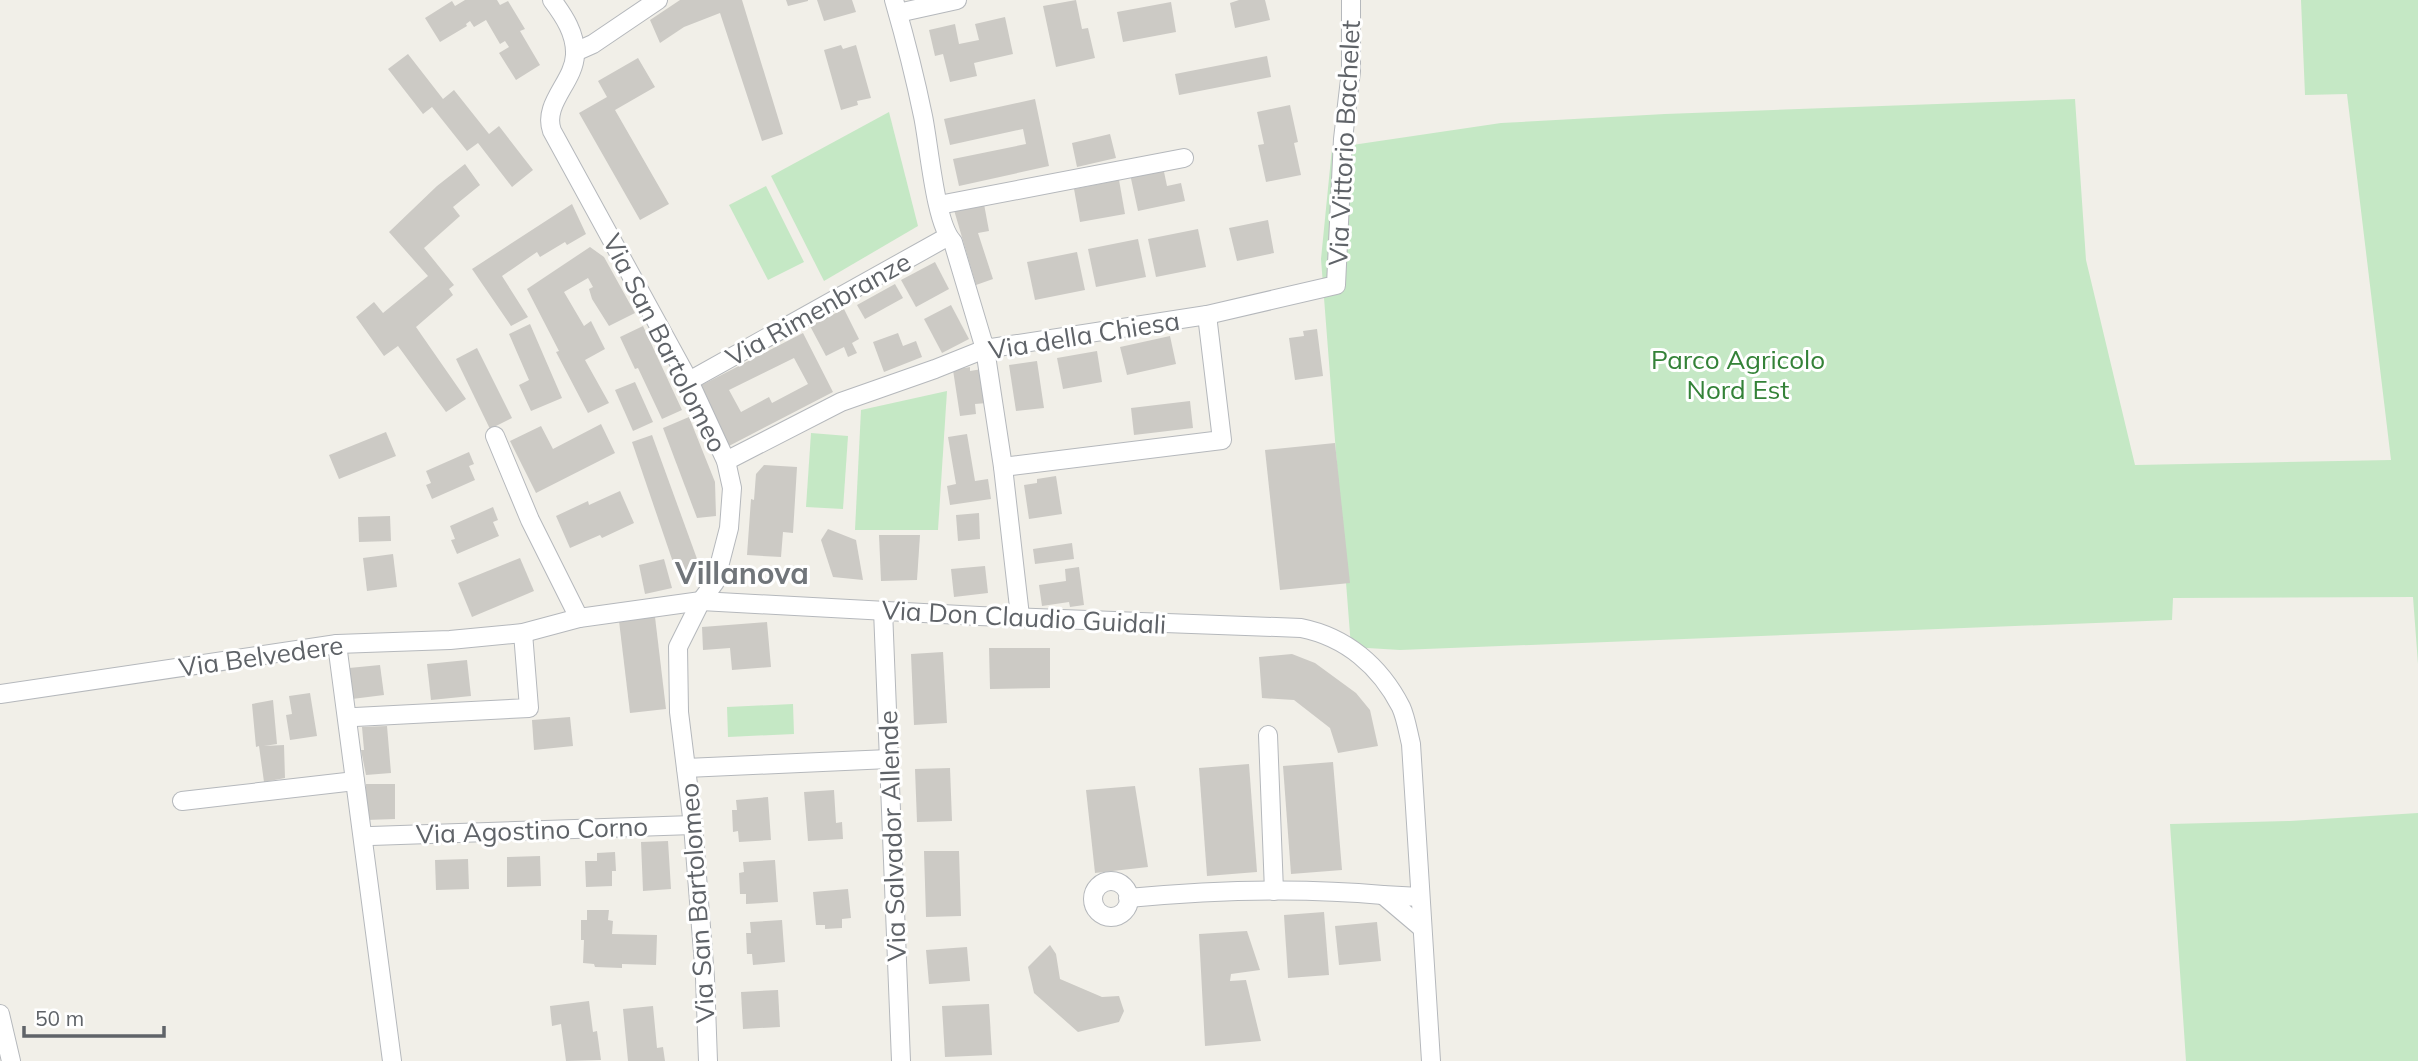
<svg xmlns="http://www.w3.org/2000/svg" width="2418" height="1061" viewBox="0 0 2418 1061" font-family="Mulish,sans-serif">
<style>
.green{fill:#c5e8c5}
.building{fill:#cccac5;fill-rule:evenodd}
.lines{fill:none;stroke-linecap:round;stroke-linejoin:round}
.minor-casing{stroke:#b5b8bc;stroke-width:20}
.minor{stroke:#fff;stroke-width:18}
.labels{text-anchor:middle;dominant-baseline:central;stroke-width:6;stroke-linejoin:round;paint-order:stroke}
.street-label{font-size:26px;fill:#5f6368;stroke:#fff}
.park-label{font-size:26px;fill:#348238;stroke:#fff}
.quarter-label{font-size:30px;font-weight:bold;fill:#70757a;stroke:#fff}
</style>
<rect width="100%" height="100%" fill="#f1efe8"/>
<g class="green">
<path d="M2301 0H2418V664L2413 597 2173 598 2172 620 1400 650 1351 647 1321 259 1332 148 1501 123 1665 114 2075 99 2086 260 2135 465 2391 460 2347 94 2305 95Z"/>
<path d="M889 112 918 226 824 281 771 176Z"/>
<path d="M766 186 804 262 768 280 729 205Z"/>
<path d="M947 391 938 530H855L861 410Z"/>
<path d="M811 433 848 436 843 509 806 507Z"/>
<path d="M793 704 794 734 728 737 727 707Z"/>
<path d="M2418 813V1061H2186L2170 824 2290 821Z"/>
</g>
<g class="building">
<path d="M465 0H497L500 5 508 1 525 29 520 31 540 65 516 80 499 53 509 47 505 41 500 44 486 20 474 27 470 21 466 24 467 26 440 42 425 18 452 1 455 6Z"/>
<path d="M680 0H742L783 134 762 141 720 13 684 27 660 43 650 20Z"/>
<path d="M786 0H808V1L788 6Z"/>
<path d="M817 0H852L856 12 824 21Z"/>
<path d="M1076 0 1082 29 1088 28 1095 58 1056 67 1043 6Z"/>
<path d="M1239 0H1265L1270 20 1235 28 1230 3Z"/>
<path d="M1171 2 1176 32 1123 42 1117 12Z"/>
<path d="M1005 17 1013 54 974 63 977 76 950 82 943 54 935 56 929 30 955 24 959 44 979 40 975 24Z"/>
<path d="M841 45 843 49 856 45 871 98 857 101 858 105 841 110 824 50Z"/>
<path d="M408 54 443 99 454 90 489 134 499 126 533 170 512 187 478 143 467 151 432 107 423 114 388 69Z"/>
<path d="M1267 56 1271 77 1179 95 1175 74Z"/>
<path d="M638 58 655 87 615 110 669 204 640 220 579 113 607 97 598 81Z"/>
<path d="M1035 99 1049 166 959 186 953 159 1026 144 1023 129 950 145 944 119Z"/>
<path d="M1290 105 1298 142 1294 143 1301 175 1266 182 1258 145 1264 144 1257 112Z"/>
<path d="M1110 134 1116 158 1077 167 1072 143Z"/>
<path d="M465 164 480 185 453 207 460 216 424 248 454 285 449 289 453 295 416 327 466 399 446 412 398 346 384 356 356 317 374 302 383 313 428 276 389 232 437 186Z"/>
<path d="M1163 167 1167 186 1181 183 1185 201 1138 211 1130 174Z"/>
<path d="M1119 180 1125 214 1080 222 1074 189Z"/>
<path d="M572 204 586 234 567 245 565 242 540 257 537 252 502 276 528 317 511 326 472 269Z"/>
<path d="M984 204 989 231 978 233 993 279 976 285 954 210Z"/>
<path d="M1268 220 1274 253 1237 261 1229 228Z"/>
<path d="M1198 229 1206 267 1156 277 1148 239Z"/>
<path d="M1138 239 1146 277 1096 287 1088 249Z"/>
<path d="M590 247 604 257 635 313 609 326 592 299 589 289 593 287 588 278 564 292 584 326 591 321 605 349 585 360 609 403 588 413 556 352 559 351 527 289Z"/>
<path d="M1077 252 1085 290 1035 300 1027 262Z"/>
<path d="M935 262 949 289 916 307 901 280Z"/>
<path d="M895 284 903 298 865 319 857 305Z"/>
<path d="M951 305 969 339 942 353 924 319Z"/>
<path d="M844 309 859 339 852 343 857 353 848 357 844 347 826 356 810 326Z"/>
<path d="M530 324 562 398 531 411 519 385 529 380 509 334Z"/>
<path d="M643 326 682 410 662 419 638 368 635 369 620 337Z"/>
<path d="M1317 329 1323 376 1295 380 1289 338 1304 336 1303 331Z"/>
<path d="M803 333 833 392 727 447 696 388ZM794 358 808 384 772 403 769 397 741 412 729 390Z"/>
<path d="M898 333 903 346 916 341 922 357 884 372 873 342Z"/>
<path d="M1170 336 1176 364 1127 375 1120 347Z"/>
<path d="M477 348 512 418 490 429 456 359Z"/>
<path d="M1097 351 1102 382 1063 389 1057 358Z"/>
<path d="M1037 361 1044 408 1016 411 1009 365Z"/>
<path d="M970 367V371L982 369 987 403 975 404 976 414 960 416 953 370Z"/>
<path d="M635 382 653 422 633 431 615 390Z"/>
<path d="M1190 401 1193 428 1134 435 1131 408Z"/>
<path d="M689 417 715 482 716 516 697 518 663 428Z"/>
<path d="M601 424 615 453 536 493 510 441 541 426 553 449Z"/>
<path d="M386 432 396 456 339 479 329 455Z"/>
<path d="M967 434 975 481 988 479 991 499 950 505 947 486 956 484 948 437Z"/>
<path d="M652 435 700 567 677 574 632 442Z"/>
<path d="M1335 443 1350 583 1280 590 1265 450Z"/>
<path d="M469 452 474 464 469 466 475 480 432 499 426 485 431 483 426 471Z"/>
<path d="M764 465 797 467 793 533 783 532 781 557 747 555 751 499 754 500 756 474Z"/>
<path d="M1056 476 1062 514 1029 519 1024 485 1037 483V479Z"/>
<path d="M620 491 634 523 602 538 600 535 570 548 556 516 588 501 589 505Z"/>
<path d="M493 507 498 520 493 522 499 536 457 554 451 540 455 539 450 526Z"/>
<path d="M979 513 980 539 958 541 956 515Z"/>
<path d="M390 516 391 541 359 542 358 517Z"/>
<path d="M828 529 856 540 863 580 833 577 821 540Z"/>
<path d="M879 535H920L917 580 881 581Z"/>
<path d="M1072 543 1074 559 1035 564 1033 549Z"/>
<path d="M393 554 397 587 367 591 363 558Z"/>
<path d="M520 558 534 591 472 617 458 583Z"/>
<path d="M664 559 672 588 645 594 639 565Z"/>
<path d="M985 566 988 593 954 597 951 569Z"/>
<path d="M1079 567 1084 605 1070 607 1069 602 1042 606 1039 585 1066 581 1065 569Z"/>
<path d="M655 617 666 709 630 713 619 621Z"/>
<path d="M767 622 771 667 732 670 730 648 703 650 702 627Z"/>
<path d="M989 648H1050V688L990 689Z"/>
<path d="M943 652 947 723 914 725 911 654Z"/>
<path d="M1292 654 1315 663 1356 693 1370 710 1378 746 1338 753 1330 728 1294 700 1262 698 1259 657Z"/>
<path d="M467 660 471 696 431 700 427 664Z"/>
<path d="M380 665 384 695 352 699 349 668Z"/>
<path d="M310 693 317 736 290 740 286 715 292 714 289 696Z"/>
<path d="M273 700 277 744 264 746 284 745 285 778 264 782 259 746 256 747 252 704Z"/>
<path d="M570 717 573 746 534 750 532 720Z"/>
<path d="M387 726 391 773 366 775 361 750H364L362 727Z"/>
<path d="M1333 762 1342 870 1291 874 1283 766Z"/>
<path d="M1249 764 1257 872 1207 876 1199 768Z"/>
<path d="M950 768 952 821 917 822 915 769Z"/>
<path d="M366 784H395V819L366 820Z"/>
<path d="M1135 786 1148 867 1095 873 1086 790Z"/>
<path d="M834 790 836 823 842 822 843 839 808 841 804 792Z"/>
<path d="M768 797 771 840 739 842 738 831 733 832 732 810H737L736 800Z"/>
<path d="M668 841 671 889 643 891 641 842Z"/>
<path d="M924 851H959L961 916 926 917Z"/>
<path d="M615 852 616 871H612V886L586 887 585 861H597V853Z"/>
<path d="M540 856 541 886 507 887V857Z"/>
<path d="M468 859 469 889 436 890 435 860Z"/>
<path d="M775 860 778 902 746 904V894H740L739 873 744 872 743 862Z"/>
<path d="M848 889 851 918 842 919V928L825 929V925H816L813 892Z"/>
<path d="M587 910H609L608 920 613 921 612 934 657 935 656 965 622 964V968L595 967 594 964 583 963 584 940H581V920H587Z"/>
<path d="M1324 912 1329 975 1288 978 1284 915Z"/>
<path d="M782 920 785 962 753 965 752 954H747L746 933H751L750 922Z"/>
<path d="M1377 922 1381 961 1339 965 1335 926Z"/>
<path d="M1247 931 1260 970 1231 974 1230 981 1246 980 1261 1041 1205 1046 1199 934Z"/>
<path d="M1050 945 1056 954 1060 979 1102 997 1119 996 1124 1011 1119 1022 1078 1032 1034 993 1028 967Z"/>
<path d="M967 947 970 981 929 984 926 950Z"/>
<path d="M778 990 780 1027 743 1029 741 992Z"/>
<path d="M589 1001 593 1032 597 1031 601 1060 566 1061 561 1024 552 1026 550 1006Z"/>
<path d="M989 1004 992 1055 945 1057 942 1006Z"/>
<path d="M653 1006 657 1048 663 1047 665 1061H628L623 1009Z"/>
</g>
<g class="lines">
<g class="minor-casing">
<g id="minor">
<path d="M552 0C564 16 576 34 575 55 574 82 542 104 552 131L689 381 726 461 732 488 729 528 715 582 701 601 678 647 679 712 693 825 705 978 708 1061"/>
<path d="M894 0C905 38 915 77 923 116 929 144 935 224 953 242L985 349 1003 467 1020 616"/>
<path d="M898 13 957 0"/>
<path d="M575 52 593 44 658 0"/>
<path d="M939 205 1184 158"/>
<path d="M689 381 947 237"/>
<path d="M495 436 530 520 579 618"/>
<path d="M726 461 841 402 935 369 985 349 1207 315 1336 285 1343 139 1351 71V0"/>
<path d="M1003 467 1222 440 1207 315"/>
<path d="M883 610 901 1061"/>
<path d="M337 644 392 1061"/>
<path d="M0 694 337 644 450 640 523 633 579 618 701 601 979 616 1301 628C1346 637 1380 666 1401 707 1406 718 1408 732 1411 744L1431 1061"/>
<path d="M355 717 529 708 523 633"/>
<path d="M1268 735 1274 891"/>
<path d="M686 768 889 759"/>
<path d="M182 801 355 781"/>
<path d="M371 836 693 825"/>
<circle cx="1111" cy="899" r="18"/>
<path d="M1420 897 1383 895 1422 928"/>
<path d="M1128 898C1213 890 1298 887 1383 895"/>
<path d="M0 1014 11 1061"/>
</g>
</g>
<use href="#minor" class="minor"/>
</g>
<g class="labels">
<g class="street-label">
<text transform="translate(1344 143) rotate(-87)">Via Vittorio Bachelet</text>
<text transform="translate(818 309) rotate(-29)">Via Rimenbranze</text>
<text transform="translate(1084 335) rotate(-9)">Via della Chiesa</text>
<text transform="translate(665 343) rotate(63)">Via San Bartolomeo</text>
<text transform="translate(1024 617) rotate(3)">Via Don Claudio Guidali</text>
<text transform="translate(261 656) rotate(-8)">Via Belvedere</text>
<text transform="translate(532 830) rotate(-2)">Via Agostino Corno</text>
<text transform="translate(892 836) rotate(-92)">Via Salvador Allende</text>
<text transform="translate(697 903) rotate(-94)">Via San Bartolomeo</text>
</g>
<g class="park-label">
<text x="1738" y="359">Parco Agricolo<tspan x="1738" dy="30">Nord Est</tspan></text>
</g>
<g class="quarter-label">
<text x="742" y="573">Villanova</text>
</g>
</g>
<path d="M24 1026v10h140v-10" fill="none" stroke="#5f6368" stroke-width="3.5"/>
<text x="35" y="1026" font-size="21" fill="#5f6368" stroke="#ffffff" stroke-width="5" paint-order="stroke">50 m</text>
</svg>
